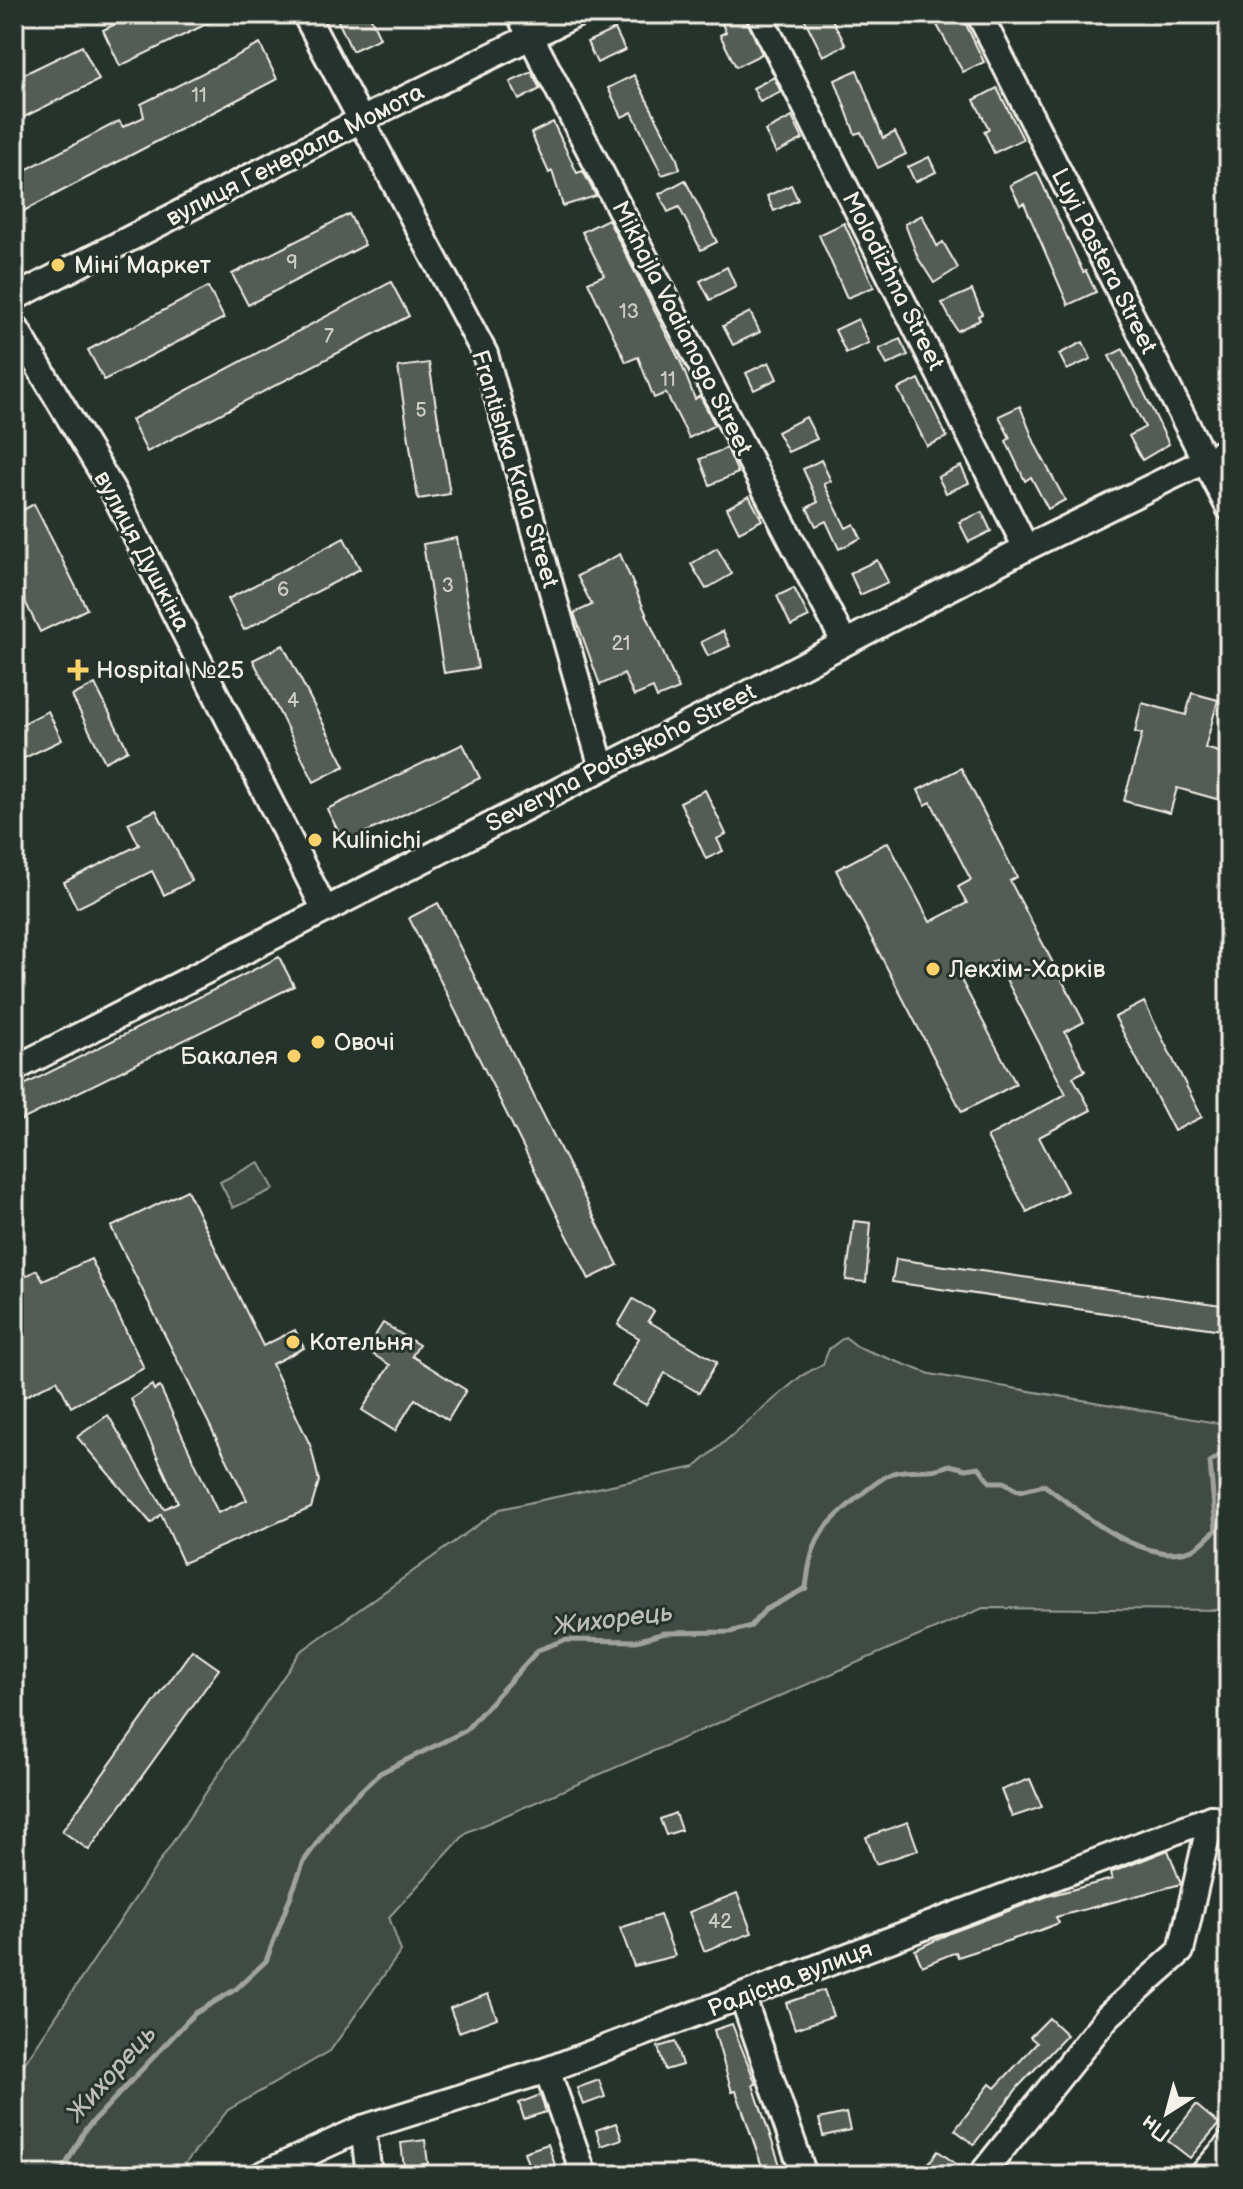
<svg xmlns="http://www.w3.org/2000/svg" width="1243" height="2189" viewBox="0 0 1243 2189" font-family="'Balsamiq Sans',sans-serif">
<style>
.green{fill:#414b45;stroke:#9a9e96;stroke-width:2}
.lines{fill:none;stroke-linecap:round;stroke-linejoin:round}
.stream{stroke:#9fa39b;stroke-width:5}
.building{fill:#525c55;stroke:#f4f1e8;stroke-width:2}
.minor-casing{stroke:#f4f1e8;stroke-width:30}
.minor{stroke:#26332d;stroke-width:24}
.poi-dot{fill:#ffd166;stroke:#26332d;stroke-width:3}
.labels{text-anchor:middle;dominant-baseline:central;stroke-width:6;stroke-linejoin:round;paint-order:stroke}
.number-label{font-size:20px;fill:#ccccc3}
.street-label{font-size:24px;fill:#f4f1e8;stroke:#26332d}
.poi-label{font-size:24px;fill:#f4f1e8;stroke:#26332d;text-anchor:start}
.water-label{font-size:26px;font-style:italic;fill:#bcbdb5;stroke:#26332d}
</style>
<rect width="100%" height="100%" fill="#26332d"/>
<filter id="ink" filterUnits="userSpaceOnUse"><feTurbulence type="fractalNoise" baseFrequency=".0125" numOctaves="2"/><feDisplacementMap in="SourceGraphic" scale="16" xChannelSelector="R" yChannelSelector="G"/><feConvolveMatrix kernelMatrix="1 2 1 2 8 2 1 2 1" color-interpolation-filters="sRGB"/></filter>
<g filter="url(#ink)">
<g class="green">
<path d="M259 1162 274 1189 233 1208 220 1182Z"/>
<path d="M845 1337 858 1347 930 1374 1229 1425V1610L983 1608 467 1832 389 1917 401 1951 330 2051 228 2110 176 2175H14V2079L300 1652 500 1509 695 1467 801 1376 823 1364 829 1349Z"/>
</g>
<g class="lines">
<path class="stream" d="M60 2175 85 2130 194 2014 236 1989 266 1961 304 1861 341 1809 380 1773 465 1731 538 1650 565 1640 636 1641 665 1633 730 1632 751 1626 765 1610 806 1588C808 1571 811 1549 821 1534 830 1519 877 1479 893 1473 912 1467 932 1474 949 1465L966 1469 979 1467 990 1482H1004L1019 1491 1044 1485C1081 1512 1148 1572 1197 1547 1203 1543 1210 1535 1216 1530L1210 1462 1229 1449"/>
</g>
<g class="building">
<path d="M136 14H227L120 66 103 30Z"/>
<path d="M335 14H369L380 38 352 51Z"/>
<path d="M717 14H744L762 54 736 67 720 35 726 32Z"/>
<path d="M802 14H829L846 45 823 56Z"/>
<path d="M961 14 984 62 963 72 937 25Z"/>
<path d="M615 29 625 50 597 63 587 42Z"/>
<path d="M260 44 277 79 14 216V176L119 121 123 127 144 117 141 104Z"/>
<path d="M82 46 99 80 14 122V79Z"/>
<path d="M857 70 883 138 895 132 906 154 878 168 861 132 855 134 835 80Z"/>
<path d="M532 72 540 89 519 100 510 82Z"/>
<path d="M634 75 676 156 680 169 662 175 632 112 622 117 608 88Z"/>
<path d="M774 77 781 92 760 102 753 88Z"/>
<path d="M997 88 1023 139 994 153 984 131 989 129 974 100Z"/>
<path d="M792 117 803 139 776 153 765 131Z"/>
<path d="M553 122 577 173 583 171 596 196 563 206 552 171 549 173 531 133Z"/>
<path d="M929 157 936 172 915 182 908 167Z"/>
<path d="M1037 172 1083 272 1086 271 1096 292 1068 305 1024 203 1020 205 1010 185Z"/>
<path d="M685 180 717 242 701 250 679 207 668 212 659 194Z"/>
<path d="M791 185 798 200 774 211 767 196Z"/>
<path d="M349 214 365 245 248 305 232 274Z"/>
<path d="M922 215 937 246 943 242 958 268 934 283 918 258 905 224Z"/>
<path d="M608 219 681 363 695 399 700 396 715 425 689 438 666 393 654 398 638 357 626 362 588 282 604 275 582 232Z"/>
<path d="M844 223 874 287 847 298 819 235Z"/>
<path d="M727 267 736 287 710 300 700 281Z"/>
<path d="M391 282 409 316 147 452 131 420Z"/>
<path d="M208 287 224 318 104 380 88 350Z"/>
<path d="M972 290 982 314 978 316 980 320 957 331 942 303Z"/>
<path d="M750 312 760 332 733 345 723 326Z"/>
<path d="M858 319 869 343 846 353 835 330Z"/>
<path d="M900 339 908 355 887 365 879 349Z"/>
<path d="M1083 342 1091 359 1067 370 1059 354Z"/>
<path d="M1123 349 1169 444 1142 460 1129 436 1145 427 1109 356Z"/>
<path d="M769 362 777 379 754 390 746 373Z"/>
<path d="M429 363 450 494 418 499 398 367Z"/>
<path d="M919 379 947 437 927 446 898 389Z"/>
<path d="M1020 406 1036 446 1065 500 1048 509 1031 477 1025 481 1006 441 1010 438 999 416Z"/>
<path d="M806 417 817 439 788 452 777 432Z"/>
<path d="M727 448 738 473 710 485 700 459Z"/>
<path d="M821 460 831 481 824 484 846 528 854 524 861 538 839 549 826 521 816 526 807 508 818 502 803 469Z"/>
<path d="M961 466 969 483 946 493 938 477Z"/>
<path d="M749 496 762 520 739 532 727 508Z"/>
<path d="M34 504 87 609 40 632 14 579V515Z"/>
<path d="M982 512 991 531 969 542 959 522Z"/>
<path d="M344 538 360 569 244 630 228 599Z"/>
<path d="M457 538 478 668 444 673 423 544Z"/>
<path d="M717 548 732 574 706 589 691 564Z"/>
<path d="M620 554 679 689 657 698 653 688 634 696 624 674 600 685 574 613 592 605 577 576Z"/>
<path d="M877 560 888 582 860 595 850 573Z"/>
<path d="M794 588 809 617 791 626 777 596Z"/>
<path d="M723 631 730 646 708 656 701 642Z"/>
<path d="M283 645 345 766 314 782 253 660Z"/>
<path d="M95 684 128 750 105 762 72 696Z"/>
<path d="M1192 693 1218 700 1205 748 1229 755 1220 800 1177 788 1170 813 1124 801 1142 734 1135 732 1142 703 1186 715Z"/>
<path d="M48 711 62 740 14 763V728Z"/>
<path d="M463 744 480 778 344 843 327 809Z"/>
<path d="M961 768 1017 877 1010 881 1084 1022 1065 1032 1085 1071 1073 1077 1091 1110 1039 1137 1067 1191 1027 1212 987 1137 1066 1094 996 960 960 978 1016 1084 962 1112 836 870 888 842 930 922 967 903 958 887 971 880 931 802 925 805 918 790Z"/>
<path d="M705 790 726 834 717 839 723 851 706 859 680 802Z"/>
<path d="M156 810 192 881 164 895 152 871 77 908 64 882 139 845 128 823Z"/>
<path d="M438 903 618 1265 589 1279 409 918Z"/>
<path d="M279 957 294 986 14 1124V1090Z"/>
<path d="M1144 1002 1202 1117 1174 1131 1115 1017Z"/>
<path d="M187 1190 263 1346 295 1330 304 1348 272 1364 311 1447 319 1481 311 1508 183 1563 161 1514 151 1523 77 1437 108 1415 164 1509 178 1502 131 1399 152 1385 154 1390 160 1387 218 1513 247 1500 111 1227Z"/>
<path d="M854 1221 871 1223 866 1282 846 1280Z"/>
<path d="M91 1259 144 1368 71 1407 57 1380 14 1402V1282L37 1270 43 1281Z"/>
<path d="M896 1259 1229 1306V1331L892 1282Z"/>
<path d="M633 1299 654 1311 648 1321 717 1362 699 1393 665 1373 646 1405 612 1385 639 1338 618 1325Z"/>
<path d="M383 1323 419 1345 412 1356 466 1390 448 1420 415 1399 395 1431 362 1410 390 1365 366 1350Z"/>
<path d="M192 1650 219 1669 89 1850 62 1831Z"/>
<path d="M1030 1779 1042 1807 1012 1817 1001 1790Z"/>
<path d="M675 1813 681 1830 666 1835 660 1819Z"/>
<path d="M908 1822 918 1850 876 1864 866 1837Z"/>
<path d="M1168 1850 1181 1884 1056 1917 1059 1923 1038 1931 958 1957 956 1952 922 1966 915 1950 950 1933 1048 1896 1112 1879 1110 1873Z"/>
<path d="M737 1893 752 1933 704 1951 689 1912Z"/>
<path d="M660 1915 675 1956 634 1966 620 1928Z"/>
<path d="M824 1990 833 2016 795 2029 786 2003Z"/>
<path d="M488 1994 497 2018 459 2032 450 2008Z"/>
<path d="M1049 2018 1067 2035 1019 2086 974 2144 955 2130 990 2084 995 2088 1037 2043 1030 2037Z"/>
<path d="M732 2024 756 2084 753 2085 782 2171 770 2175H765L736 2091 732 2092 714 2030Z"/>
<path d="M675 2042 682 2065 665 2070 658 2047Z"/>
<path d="M599 2080 605 2097 583 2105 577 2088Z"/>
<path d="M540 2095 546 2112 524 2119 519 2103Z"/>
<path d="M1196 2105 1219 2124 1190 2158 1168 2141Z"/>
<path d="M846 2113 850 2130 823 2136 819 2119Z"/>
<path d="M616 2123 622 2139 601 2146 596 2130Z"/>
<path d="M425 2140 428 2164 404 2167 401 2143Z"/>
<path d="M548 2144 555 2165 531 2173 524 2152Z"/>
<path d="M938 2151 959 2166 952 2175H943L928 2164Z"/>
</g>
<g class="lines">
<g class="minor-casing">
<g id="minor">
<path d="M305 14 485 354 602 768"/>
<path d="M519 14 844 642"/>
<path d="M759 14 1026 548"/>
<path d="M979 14 1229 508"/>
<path d="M14 298 359 121 577 14"/>
<path d="M14 325 113 491 325 910"/>
<path d="M14 1069 736 700 1026 548 1229 449"/>
<path d="M743 1998 804 2175"/>
<path d="M547 2070 584 2175"/>
<path d="M363 2128 369 2175"/>
<path d="M261 2175 363 2128 547 2070 1211 1818"/>
<path d="M981 2175 1108 2016 1181 1951 1211 1818"/>
<path d="M1202 2175 1229 2144"/>
</g>
</g>
<use href="#minor" class="minor"/>
</g>
</g>
<g class="poi-dot">
<circle cx="58" cy="265" r="8"/>
<path d="M74 658h8v8h8v8h-8v8h-8v-8h-8v-8h8z"/>
<circle cx="315" cy="840" r="8"/>
<circle cx="933" cy="969" r="8"/>
<circle cx="318" cy="1042" r="8"/>
<circle cx="294" cy="1056" r="8"/>
<circle cx="293" cy="1342" r="8"/>
</g>
<g class="labels">
<g class="number-label">
<text x="199" y="96">11</text>
<text x="292" y="263">9</text>
<text x="629" y="312">13</text>
<text x="329" y="337">7</text>
<text x="668" y="380">11</text>
<text x="421" y="411">5</text>
<text x="448" y="586">3</text>
<text x="283" y="590">6</text>
<text x="621" y="644">21</text>
<text x="293" y="701">4</text>
<text x="720" y="1922">42</text>
</g>
<g class="street-label">
<text transform="translate(295 155) rotate(-27)">вулиця Генерала Момота</text>
<text transform="translate(1104 261) rotate(63)">Luyi Pastera Street</text>
<text transform="translate(893 281) rotate(63)">Molodizhna Street</text>
<text transform="translate(682 328) rotate(63)">Mikhajla Vodianogo Street</text>
<text transform="translate(515 469) rotate(73)">Frantishka Krala Street</text>
<text transform="translate(142 551) rotate(62)">вулиця Душкіна</text>
<text transform="translate(621 758) rotate(-27)">Severyna Pototskoho Street</text>
<text transform="translate(790 1979) rotate(-21)">Радісна вулиця</text>
</g>
<g class="poi-label">
<text x="74" y="265">Міні Маркет</text>
<text x="96" y="670">Hospital №25</text>
<text x="331" y="840">Kulinichi</text>
<text x="949" y="969">Лекхім-Харків</text>
<text x="334" y="1042">Овочі</text>
<text x="278" y="1056" text-anchor="end">Бакалея</text>
<text x="309" y="1342">Котельня</text>
</g>
<g class="water-label">
<text transform="translate(613 1620) rotate(-7)">Жихорець</text>
<text transform="translate(112 2074) rotate(-48)">Жихорець</text>
</g>
</g>
<rect width="1243" height="2189" fill="none" stroke="#26332d" stroke-width="48"/>
<rect x="24" y="24" width="1195" height="2141" fill="none" stroke="#f4f1e8" stroke-width="3" filter="url(#ink)"/>
<g transform="translate(1167 2113) rotate(216)" stroke="#26332d" stroke-width="6" paint-order="stroke">
<path d="M0-6L14 30L0 20L-14 30Z" fill="#f4f1e8"/>
<text y="-12" font-size="22" font-weight="bold" text-anchor="middle" fill="#f4f1e8">Пн</text>
</g>
</svg>
